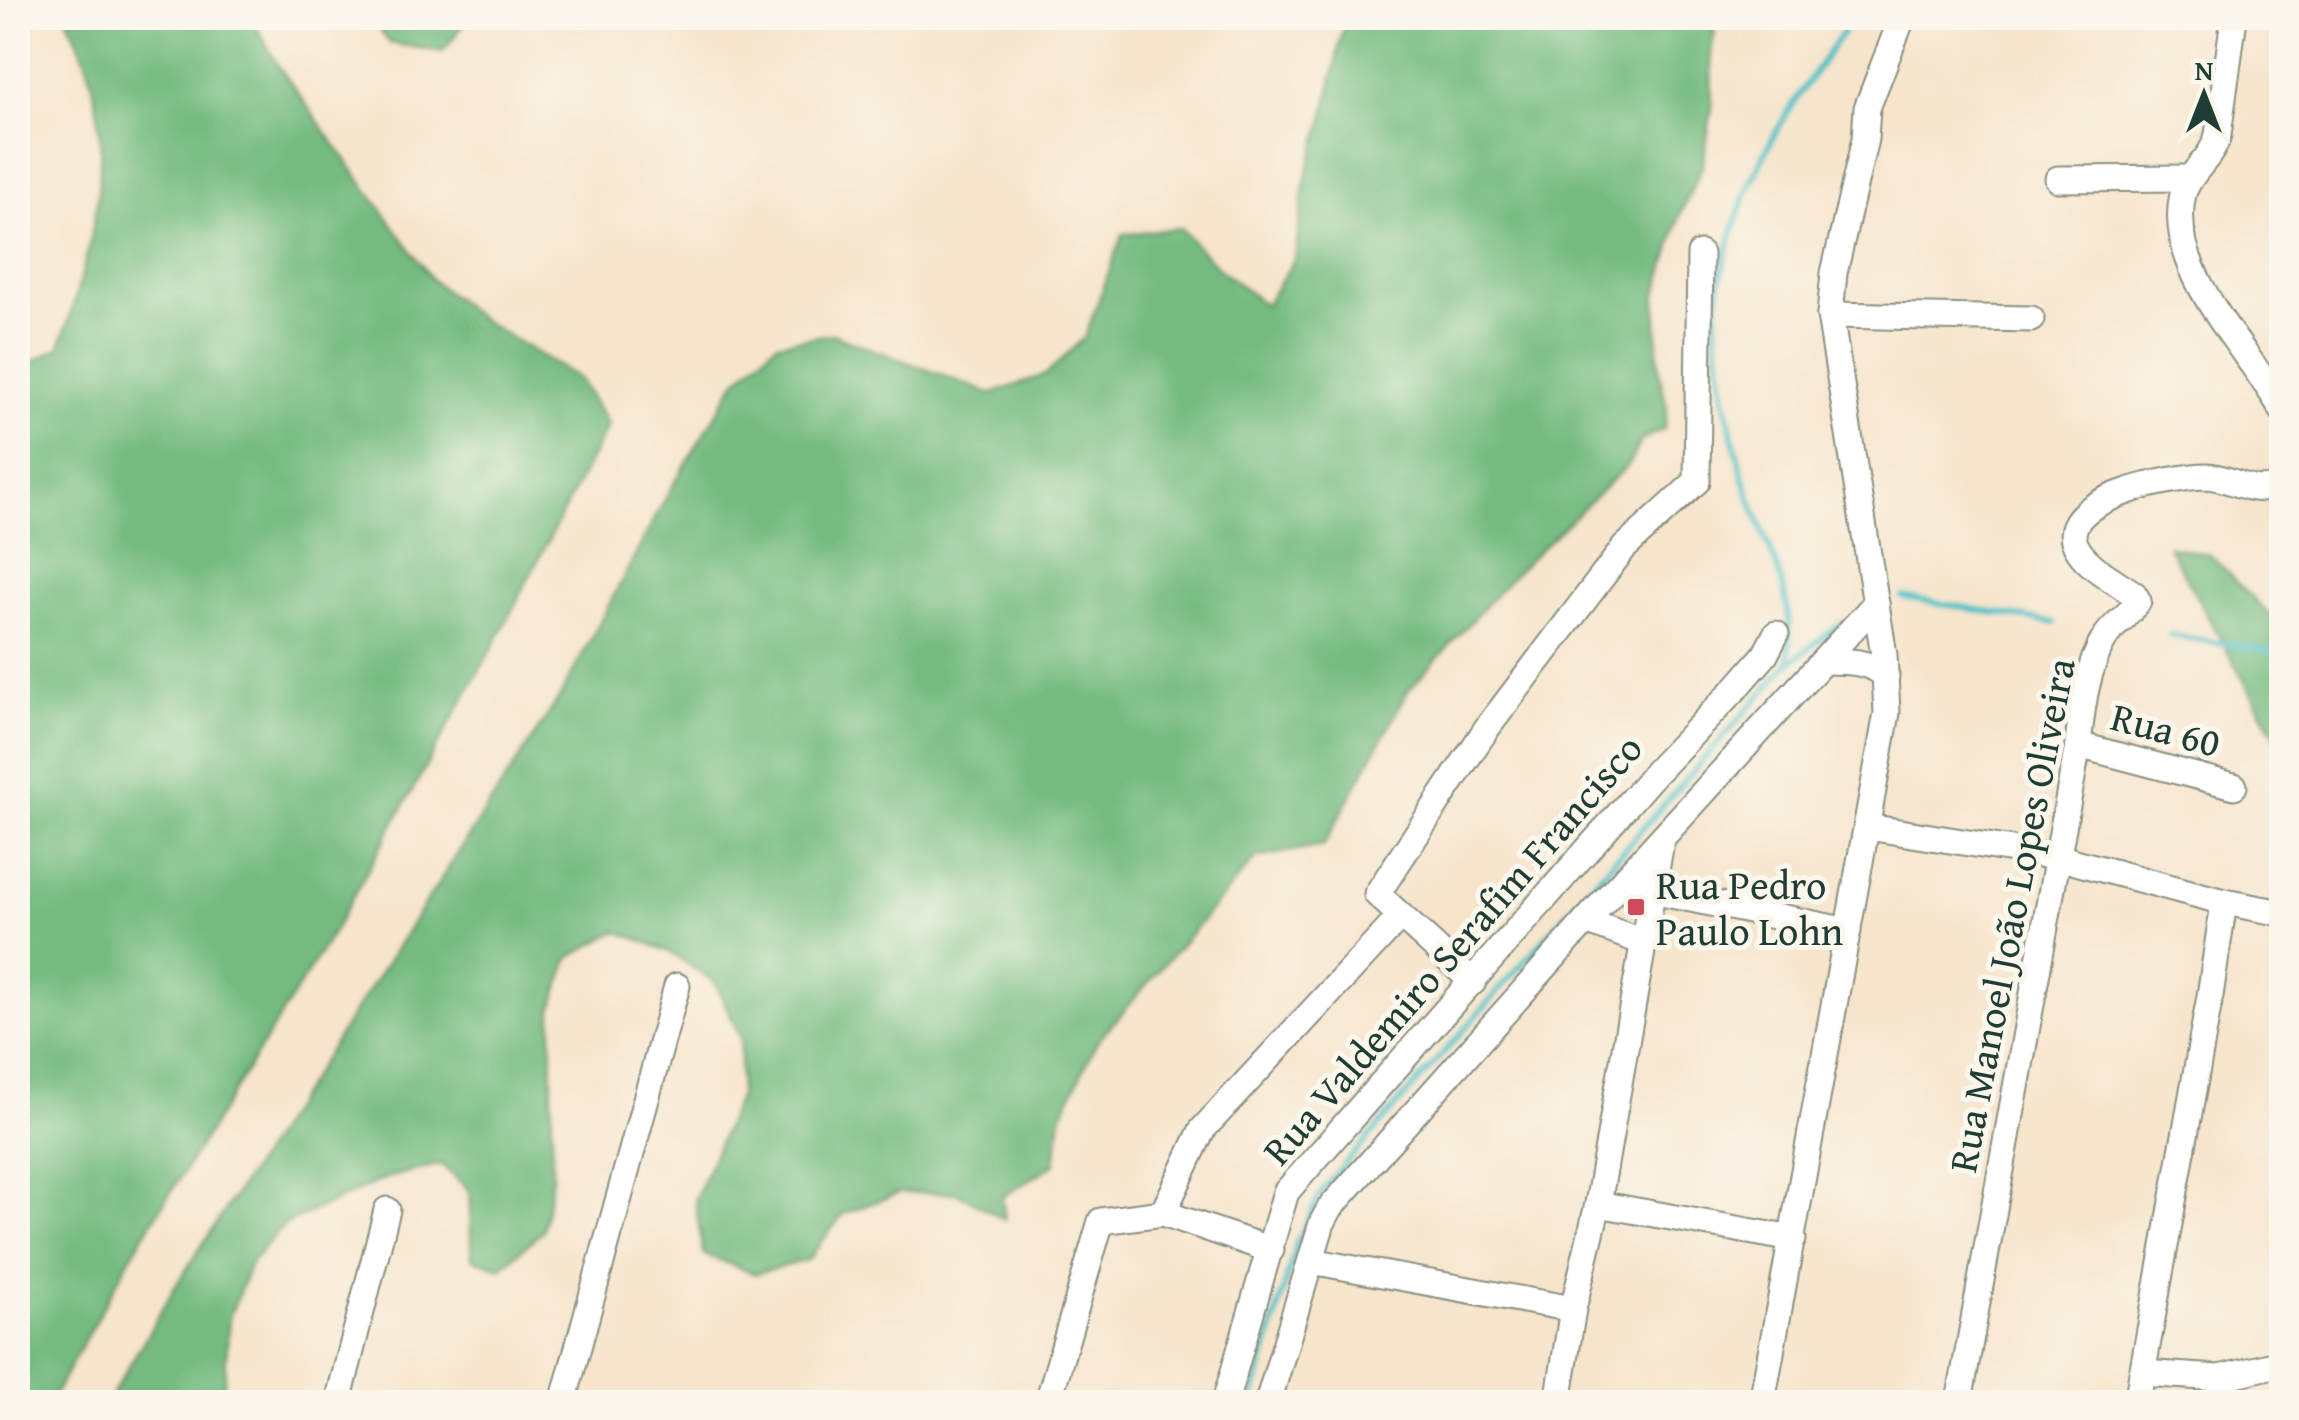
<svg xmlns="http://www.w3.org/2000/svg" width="2299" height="1420" viewBox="0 0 2299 1420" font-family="'Gentium Book Plus',serif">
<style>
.forest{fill:#75bb80;stroke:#4a7c5a;stroke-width:2.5}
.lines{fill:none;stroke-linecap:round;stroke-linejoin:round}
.stream{stroke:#52c1c7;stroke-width:6}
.minor-casing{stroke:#8a9080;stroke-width:29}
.minor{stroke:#fff;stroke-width:25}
.poi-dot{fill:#d1495b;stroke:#fbf7ec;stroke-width:4}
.labels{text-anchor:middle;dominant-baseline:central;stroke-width:10;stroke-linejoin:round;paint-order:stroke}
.street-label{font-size:40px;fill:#1f3d34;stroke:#fbf7ec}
.poi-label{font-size:40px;fill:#1f3d34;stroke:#fbf7ec;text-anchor:start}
</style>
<rect width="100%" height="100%" fill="#fbf7ec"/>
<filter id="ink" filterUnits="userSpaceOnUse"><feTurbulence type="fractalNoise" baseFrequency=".01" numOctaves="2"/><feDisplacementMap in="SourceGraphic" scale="20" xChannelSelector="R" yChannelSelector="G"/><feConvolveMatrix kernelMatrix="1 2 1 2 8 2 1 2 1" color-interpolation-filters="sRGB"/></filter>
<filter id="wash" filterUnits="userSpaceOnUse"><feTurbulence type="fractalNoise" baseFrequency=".0048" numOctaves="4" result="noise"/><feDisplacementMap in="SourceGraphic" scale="40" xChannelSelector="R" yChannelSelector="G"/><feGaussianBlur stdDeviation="2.25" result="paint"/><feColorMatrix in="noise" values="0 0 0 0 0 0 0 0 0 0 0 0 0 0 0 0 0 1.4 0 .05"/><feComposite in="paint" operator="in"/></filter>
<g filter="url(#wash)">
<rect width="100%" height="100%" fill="#f6e4cb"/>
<g class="forest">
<path d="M67 18H252L279 67 433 281 480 319 578 378 608 425 495 643 334 930 134 1251 50 1402H18V370L60 347C96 237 126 126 67 18Z"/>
<path d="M370 18H469L442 52 390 43Z"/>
<path d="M1345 18H1718L1711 51 1712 109 1702 167 1680 215 1656 298 1659 371 1667 408 1664 429 1641 440 1629 464 1515 573 1408 691 1324 845 1256 858 1096 1043 1061 1116 1055 1164 1002 1197 1005 1220 957 1193H899L843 1214 808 1260 755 1274 703 1254 695 1199 739 1095 741 1039 715 982 668 951 617 931 569 958 552 1010V1176L543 1230 501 1268 472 1258 469 1190 441 1164 386 1178 285 1224 250 1264 229 1318 223 1402H108L175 1287 561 695 669 492 736 381 777 343 832 334 992 394 1047 374 1085 337 1123 234 1180 228 1219 269 1265 305 1295 259 1306 176 1323 124Z"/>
<path d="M2168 546 2210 555 2269 615 2281 613V746Z"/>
</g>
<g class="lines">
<g class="stream">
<path d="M1903 597 2054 623"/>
<path d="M2170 635 2282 653"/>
<path d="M1788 662C1798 586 1761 541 1742 472 1729 425 1710 338 1718 291 1727 245 1744 195 1765 153 1788 106 1823 62 1852 18"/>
<path d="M1252 1402 1297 1242 1324 1188 1788 664 1841 624"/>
</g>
</g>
</g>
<g filter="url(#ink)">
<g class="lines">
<g class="minor-casing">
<g id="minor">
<path d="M2234 18 2218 135C2212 160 2189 171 2183 194 2165 270 2247 347 2282 409"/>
<path d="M2058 179 2189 178"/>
<path d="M1830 315 2031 319"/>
<path d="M1826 661C1847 661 1870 661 1886 676"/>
<path d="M2078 745 2234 786"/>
<path d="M1868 827 2057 857 2224 902 2282 913"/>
<path d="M1637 888 1848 931"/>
<path d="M1586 921 1643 942"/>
<path d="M1473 982 1377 894 1487 728 1624 548 1697 481 1700 254"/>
<path d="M1598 1204 1793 1239"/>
<path d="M1163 1213 1202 1130 1401 916"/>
<path d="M1311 1261 1573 1309"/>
<path d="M2142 1373 2219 1378 2282 1363"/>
<path d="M338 1402 387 1210"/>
<path d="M563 1402 677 986"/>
<path d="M1048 1402 1101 1221 1163 1213 1271 1250"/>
<path d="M1225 1402 1286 1192 1655 773 1738 686 1765 655 1776 634"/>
<path d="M1268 1402 1322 1223 1330 1208 1586 921 1876 603"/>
<path d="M1558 1402 1573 1309 1598 1204 1661 842"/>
<path d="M1762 1402 1887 713 1884 655 1830 315 1834 273 1865 139 1867 108 1902 18"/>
<path d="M1959 1402 2078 745C2082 708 2086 668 2106 636 2115 623 2131 614 2138 601L2134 594C2117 582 2091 569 2079 551 2044 500 2177 476 2207 476 2232 477 2256 499 2282 483"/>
<path d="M2137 1402 2210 996 2224 902"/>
</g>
</g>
<use href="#minor" class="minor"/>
</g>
</g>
<rect class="poi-dot" x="1626" y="897" width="20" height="20" rx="5"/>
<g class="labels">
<g class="street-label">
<text transform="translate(2166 729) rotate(15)">Rua 60</text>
<text transform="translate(2011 915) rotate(-79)">Rua Manoel João Lopes Oliveira</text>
<text transform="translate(1452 949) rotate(-49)">Rua Valdemiro Serafim Francisco</text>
</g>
<g class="poi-label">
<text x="1656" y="884">Rua Pedro<tspan x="1656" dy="46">Paulo Lohn</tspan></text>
</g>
</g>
<rect width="2299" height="1420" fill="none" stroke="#fbf7ec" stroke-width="60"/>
<g transform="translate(2204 95)" stroke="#fbf7ec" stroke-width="8" paint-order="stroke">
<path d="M0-8L18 38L0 25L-18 38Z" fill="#1f3d34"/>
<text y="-15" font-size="28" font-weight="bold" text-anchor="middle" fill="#1f3d34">N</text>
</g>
</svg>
